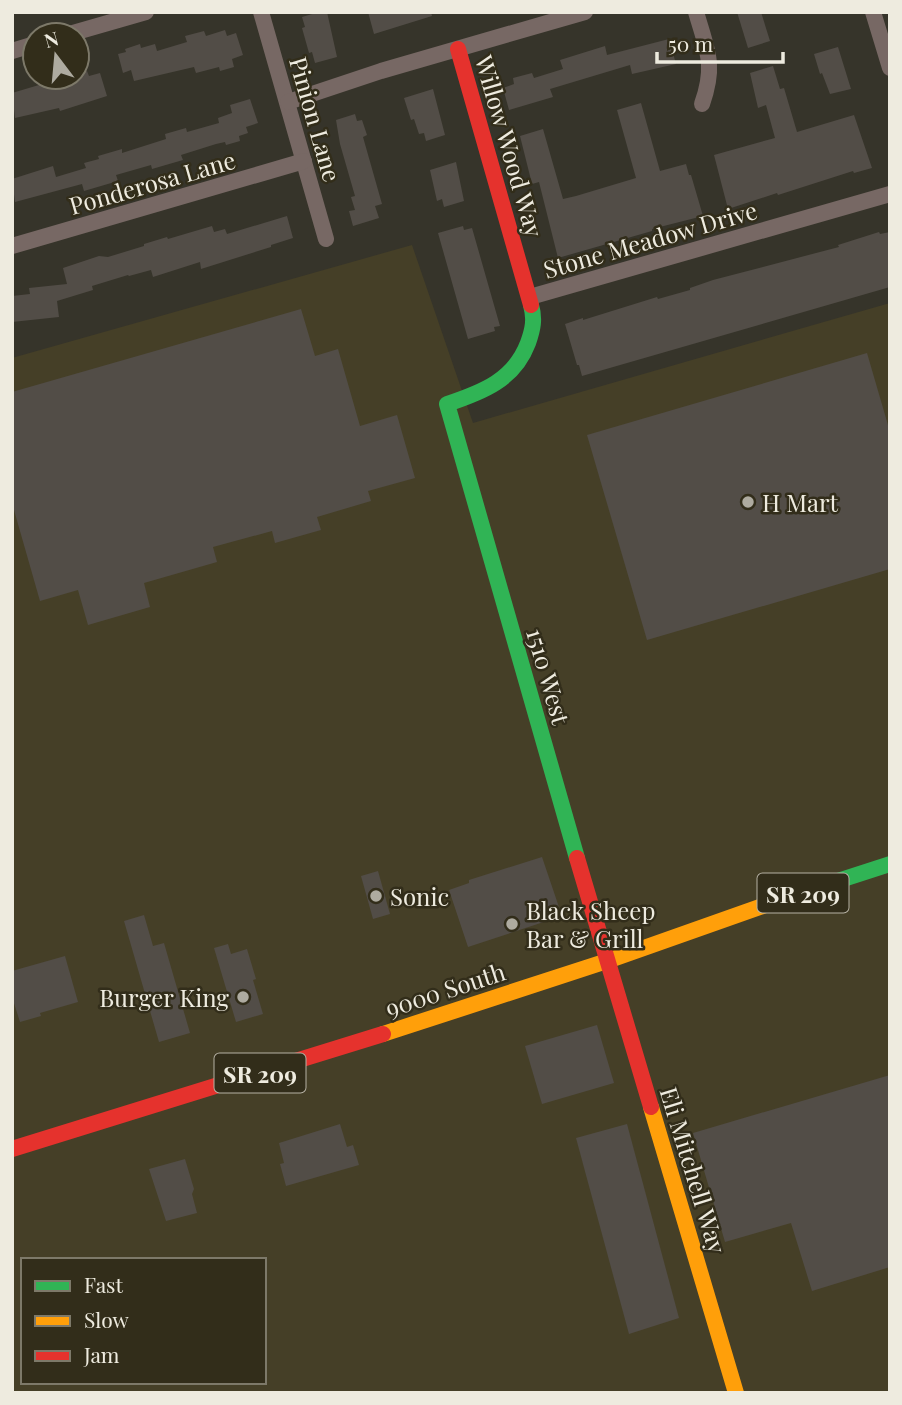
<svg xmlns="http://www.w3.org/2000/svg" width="902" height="1405" viewBox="0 0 902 1405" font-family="'Playfair Display',serif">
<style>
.built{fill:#453f27;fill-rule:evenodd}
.building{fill:#524d47}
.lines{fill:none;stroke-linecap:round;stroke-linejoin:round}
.street{stroke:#776864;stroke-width:16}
.fast{stroke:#30b455;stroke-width:16}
.slow{stroke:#ff9f0a;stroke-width:16}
.jam{stroke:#e5322d;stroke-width:16}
.poi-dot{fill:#aeaba0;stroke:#322d1a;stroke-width:2.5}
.labels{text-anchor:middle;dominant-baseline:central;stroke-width:5;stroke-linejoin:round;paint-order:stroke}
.shield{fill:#322d1a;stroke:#b6b2a4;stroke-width:2}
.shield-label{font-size:23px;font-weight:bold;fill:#eeebdf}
.street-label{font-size:24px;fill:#eeebdf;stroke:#322d1a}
.poi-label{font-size:24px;fill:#eeebdf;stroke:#322d1a;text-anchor:start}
</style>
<rect width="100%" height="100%" fill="#36342a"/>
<path class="built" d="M412 245 473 423 890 303V1393H12V358ZM23 1260H264V1382H23Z"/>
<g class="building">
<path d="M319 12H327L337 57 315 63 312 52 309 53 302 28 305 27 302 17Z"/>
<path d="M368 12H431L432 16 374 34Z"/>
<path d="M737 12H761L770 41 748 48Z"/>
<path d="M225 30 227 36 236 33 243 55 232 59 234 67 220 71 219 67 196 73 194 67 134 81 131 70 123 73 118 54 126 52 125 49 140 44 141 48 155 44 157 51 187 42 185 36 204 31 206 36Z"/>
<path d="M669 39 676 64 632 74 630 65 550 89 553 97 509 110 503 88 514 84 513 78 532 73 534 78 563 69 560 60 605 46 607 55Z"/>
<path d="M838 47 851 89 830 94 822 73 820 74 814 54Z"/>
<path d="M773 66 780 89 784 88 797 132 854 115 872 168 854 173 853 171 778 195 777 193 728 209 714 155 775 138 766 105 758 108 750 73Z"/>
<path d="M87 71 89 76 100 73 107 96 60 111 59 108 15 118 12 93 66 77H77V74Z"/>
<path d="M433 89 445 135 426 141 424 133 419 134 414 119 411 120 404 98Z"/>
<path d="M250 99 258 123 246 127 248 133 239 136 240 141 226 145 225 142 216 144 181 155 183 160 152 169 151 165 116 175 118 181 84 191 82 184 15 202 12 179 53 166 56 177 86 168 84 163 99 159 98 156 122 149V153L166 139 165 134 186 128 187 132 219 123 218 118 232 113 230 105Z"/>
<path d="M641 103 660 171 686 164 689 175H691L703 216 652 229V231L558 258 539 182 532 184 520 136 543 129 563 199 576 196 636 178 617 110Z"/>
<path d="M355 114 357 121 362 120 367 135 363 137 382 204 375 206 379 218 353 226 349 211 355 210 351 197 355 196 340 144 336 120Z"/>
<path d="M456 162 464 201 444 207 442 199 437 201 430 170Z"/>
<path d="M287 216 293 238 271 245V247L201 269 200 262 153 277 151 270 129 276 128 275 92 286 93 290 57 301 59 317 12 322V296L30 294 29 288 67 284 63 268 99 256 108 257 144 246V244L167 237 168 239 212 226 214 232 225 229 227 234Z"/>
<path d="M463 226 464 230 472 228 500 326 494 327 495 331 468 339 438 233Z"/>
<path d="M879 232 880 234 890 232V287L582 376 579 365H577L565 324 583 318V320L657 297 658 299 690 290V288L713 280 839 247 838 245Z"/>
<path d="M301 309 315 356 338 349 360 426 397 415 415 478 368 491 371 501 317 517 321 530 275 543 272 531 213 547 217 562 144 583 150 607 88 625 78 590 40 601 12 503V392Z"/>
<path d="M867 353 890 432V569L647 640 587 435Z"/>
<path d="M542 857 562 916 468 947 449 890 469 883V880Z"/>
<path d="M378 871 390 914 373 919 361 876Z"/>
<path d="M144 915 153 946 164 943 190 1033 159 1042 124 921Z"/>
<path d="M228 944 231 954 247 949 256 979 253 980 263 1014 236 1022 214 948Z"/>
<path d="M65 956 78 1002 40 1013 41 1016 20 1022 12 997V971Z"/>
<path d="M597 1025 614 1083 542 1104 525 1046Z"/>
<path d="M890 1075V1267L812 1291 791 1223 725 1242 693 1133Z"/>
<path d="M340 1124 347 1147 353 1145 359 1165 286 1186 280 1164 284 1163 279 1143Z"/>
<path d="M627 1124 679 1318 629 1334 576 1138Z"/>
<path d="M185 1159 194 1189 192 1194 197 1213 166 1221 149 1169Z"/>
</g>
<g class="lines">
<g class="street">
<path d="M261 12 326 239"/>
<path d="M696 12C707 50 716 65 702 104"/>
<path d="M873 12 890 68"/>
<path d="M66 35 146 12"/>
<path d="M12 51 35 44"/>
<path d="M288 102 381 71 585 12"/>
<path d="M12 246 304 161"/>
<path d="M530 297 890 194"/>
</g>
<g class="fast">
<path d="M531 305C535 319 533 329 528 343 514 380 483 392 447 404L577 858"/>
<path d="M788 897 890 864"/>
</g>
<g class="slow">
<path d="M383 1034 607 961 788 897"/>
<path d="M651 1107 736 1393"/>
</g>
<g class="jam">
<path d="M458 49 531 305"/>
<path d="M577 858 651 1107"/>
<path d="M12 1149 383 1034"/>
</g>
</g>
<g class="poi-dot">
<circle cx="748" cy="502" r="7"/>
<circle cx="376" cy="896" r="7"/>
<circle cx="512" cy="924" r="7"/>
<circle cx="243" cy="997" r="7"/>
</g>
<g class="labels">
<g class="shield">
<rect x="757.5" y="873.5" width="91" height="39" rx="5"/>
<rect x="214.5" y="1053.5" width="91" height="39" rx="5"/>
</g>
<g class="shield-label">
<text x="803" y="893">SR 209</text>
<text x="260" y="1073">SR 209</text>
</g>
<g class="street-label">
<text transform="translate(316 119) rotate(74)">Pinion Lane</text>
<text transform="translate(510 146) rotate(74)">Willow Wood Way</text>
<text transform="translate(152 182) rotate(-16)">Ponderosa Lane</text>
<text transform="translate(650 239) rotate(-16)">Stone Meadow Drive</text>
<text transform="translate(549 676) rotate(74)">1510 West</text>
<text transform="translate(445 989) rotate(-18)">9000 South</text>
<text transform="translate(694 1170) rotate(73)">Eli Mitchell Way</text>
</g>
<g class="poi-label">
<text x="762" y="502">H Mart</text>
<text x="390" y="896">Sonic</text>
<text x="526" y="910">Black Sheep<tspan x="526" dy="28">Bar &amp; Grill</tspan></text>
<text x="229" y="997" text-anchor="end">Burger King</text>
</g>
</g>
<rect width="902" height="1405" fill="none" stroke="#eeebdf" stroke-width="28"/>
<rect x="21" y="1258" width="245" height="126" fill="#322d1a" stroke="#7d7969" stroke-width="2"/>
<rect x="35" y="1281" width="35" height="10" fill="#30b455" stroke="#7d7969" stroke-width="2"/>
<text x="84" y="1293" font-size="21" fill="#eeebdf">Fast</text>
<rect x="35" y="1316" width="35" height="10" fill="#ff9f0a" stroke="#7d7969" stroke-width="2"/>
<text x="84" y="1328" font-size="21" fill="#eeebdf">Slow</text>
<rect x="35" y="1351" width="35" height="10" fill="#e5322d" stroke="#7d7969" stroke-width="2"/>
<text x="84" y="1363" font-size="21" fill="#eeebdf">Jam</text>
<g transform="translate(56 56) rotate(344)"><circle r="33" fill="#322d1a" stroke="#7d7969" stroke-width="2"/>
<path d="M0-5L12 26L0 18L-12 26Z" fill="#aeaba0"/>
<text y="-10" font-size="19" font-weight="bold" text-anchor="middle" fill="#eeebdf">N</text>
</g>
<path d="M657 52v10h126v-10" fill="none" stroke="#eeebdf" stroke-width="3.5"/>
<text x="668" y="52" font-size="21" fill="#eeebdf" stroke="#322d1a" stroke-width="5" paint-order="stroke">50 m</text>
</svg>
